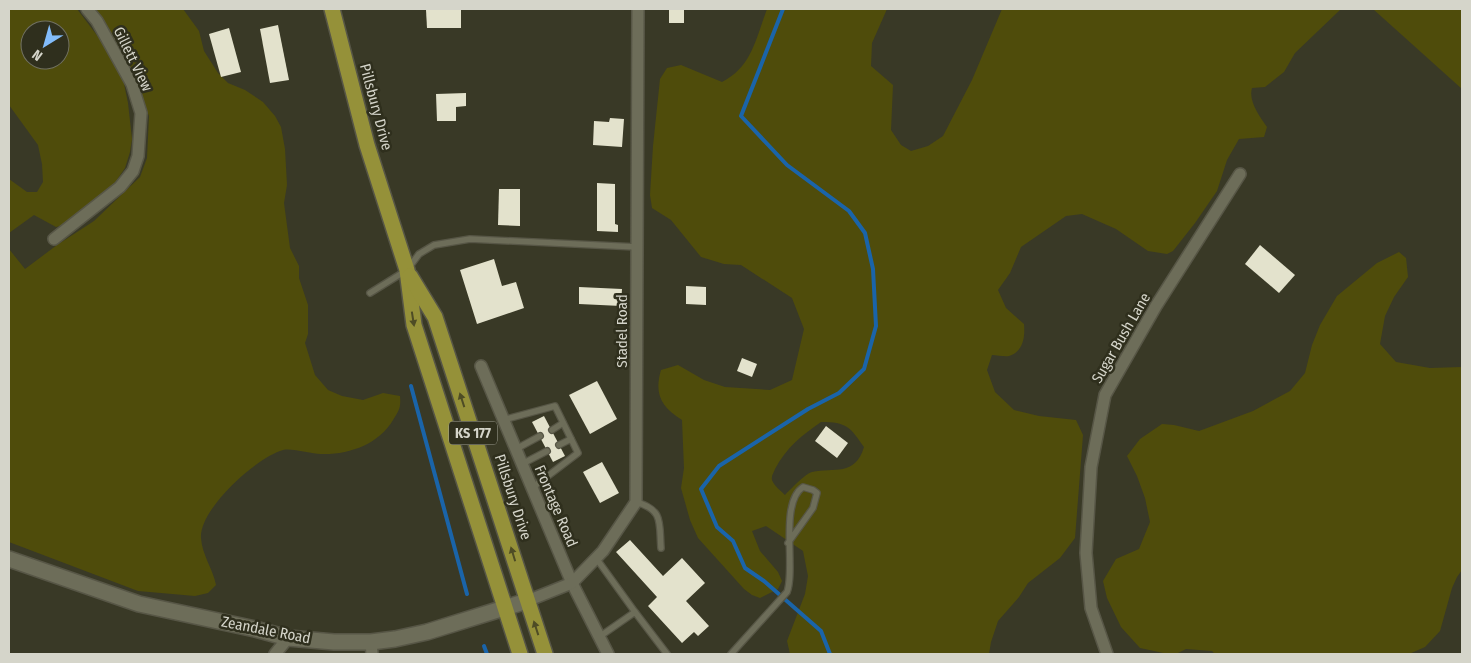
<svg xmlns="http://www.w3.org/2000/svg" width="1471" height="663" viewBox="0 0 1471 663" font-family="'Fira Sans Condensed',sans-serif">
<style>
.green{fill:#4f4c0b;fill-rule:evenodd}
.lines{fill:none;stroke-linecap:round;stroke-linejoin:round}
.stream{stroke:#1a64a9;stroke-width:4}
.building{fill:#e3e2cc}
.lane-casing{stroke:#575646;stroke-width:8}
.street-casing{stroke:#575646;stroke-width:14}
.secondary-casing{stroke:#575646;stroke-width:18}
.highway-casing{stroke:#575646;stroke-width:18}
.lane{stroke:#6d6d59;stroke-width:5.5}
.street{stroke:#6d6d59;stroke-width:11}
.secondary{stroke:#6d6d59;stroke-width:15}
.highway{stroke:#959139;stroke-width:15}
.oneway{fill:#4e4c25}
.labels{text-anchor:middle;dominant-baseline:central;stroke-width:5;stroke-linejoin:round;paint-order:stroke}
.shield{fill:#2f2f1d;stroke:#a3a396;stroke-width:1}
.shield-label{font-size:14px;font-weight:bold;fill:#d5d5ca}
.street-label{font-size:15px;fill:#d5d5ca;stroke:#2f2f1d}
</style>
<rect width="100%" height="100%" fill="#393926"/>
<g class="green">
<path d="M9 9H77L102 42 123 79 128 103 132 139 130 152 125 168 114 184 68 224 56 227 34 215 9 233V179L27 192H37L43 182 42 164 38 145 9 105ZM30 30H60V60H30Z"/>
<path d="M93 9H183L199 31 204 51 218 73 228 83 245 90 263 102 275 116 281 127 285 149 287 185 284 203 290 248 299 266V278L308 305V334L305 343 315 375 328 390 342 396 363 400 383 393 400 396C401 408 399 410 393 420 379 444 349 455 321 454 311 454 293 448 283 450 257 457 199 509 201 538 202 555 213 569 216 585L208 593 195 596 138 591 9 542V249L25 269 57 245 94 221 140 177 147 158 149 116 129 63Z"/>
<path d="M767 9H887L872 43 871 66 893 85 891 130 901 145 911 151 928 146 943 136 972 80 1002 9H1341L1295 53 1284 72 1265 87 1252 88C1248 101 1260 117 1267 127L1264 137 1239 139 1227 160 1217 191 1195 223 1173 251 1167 254 1148 251 1116 229 1082 214 1066 216 1021 247 1010 273 998 290 1006 308 1024 324C1025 336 1024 351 1009 356 1005 357 997 355 992 355L987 370 995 392 1014 410 1039 416 1076 420 1083 435 1075 538 1060 558 1028 583 1019 597 998 621 991 642 989 654H790L787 641 805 594 808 576 803 551 766 526 752 531 760 551 778 572 782 581 778 589 760 598 752 595 744 589 698 538 690 520 681 488 684 468 682 420C661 407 654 394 661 370L678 365 704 380 725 387 770 390 792 380 804 329 792 298 741 265 724 264 701 257 671 220 652 208 650 195 653 146 660 79 667 68 681 65 722 82C752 67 756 38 767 9ZM821 422C847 422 850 427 864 447 855 477 834 467 812 472 805 474 791 489 785 495 781 491 774 486 772 480 771 475 774 473 775 469 786 448 802 435 821 422Z"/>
<path d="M1373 9H1462V89Z"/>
<path d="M1399 252 1406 258 1408 277 1394 297 1385 316 1380 344 1396 362 1430 368 1462 367V570L1457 577 1452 588 1440 631 1425 647 1409 654H1215L1212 651 1186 649 1176 654H1168L1140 648 1121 627 1107 598 1103 581 1116 559 1139 549 1150 522 1145 498 1137 476 1127 456 1140 439 1162 424 1174 425 1199 431 1253 411 1290 391 1305 373 1312 345 1320 325 1337 296 1377 263Z"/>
</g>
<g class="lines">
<g class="stream">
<path d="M783 9 741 116 787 165 849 211 865 233 873 269 876 326 864 369 839 393 808 409 719 466 701 489 717 527 733 541 745 568 764 581 821 631 830 654"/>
<path d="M411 386 467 594"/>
<path d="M484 646 487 654"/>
</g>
</g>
<g class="building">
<rect x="669" y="9" width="15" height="14"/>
<path d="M426 10H461V28H427Z"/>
<path d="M278 25 289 80 270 83 260 29Z"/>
<path d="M229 28 241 72 221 77 209 34Z"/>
<path d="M466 93V106L456 107V121H437L436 94Z"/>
<path d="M610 118 624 119 622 147 593 145 594 121 609 122Z"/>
<path d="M597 183 615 184V224L618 225V232L597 231Z"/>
<path d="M499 189H520V226L498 225Z"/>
<path d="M1260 245 1295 275 1279 293 1245 264Z"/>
<path d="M494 259 502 286 516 282 524 308 477 324 460 270Z"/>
<path d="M686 286 706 287V305L686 304Z"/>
<path d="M579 287 622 289 621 306 579 304Z"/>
<path d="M742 358 757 364 752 377 737 371Z"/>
<path d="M597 381 617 419 590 434 569 395Z"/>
<path d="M544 416 565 456 553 462 532 422Z"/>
<path d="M826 426 848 443 837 458 815 441Z"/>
<path d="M602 462 619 493 600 503 583 472Z"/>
<path d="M630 540 663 576 682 558 705 583 686 601 709 626 698 636 694 632 682 643 648 606 657 597 616 552Z"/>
</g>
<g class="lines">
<g class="lane-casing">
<g id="lane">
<path d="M370 293 407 270 419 254 434 245 470 239 637 247"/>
<path d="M503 420 555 406 578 453 532 488"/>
<path d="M552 430 563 423"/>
<path d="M559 445 571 439"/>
<path d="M516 449 540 436"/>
<path d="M522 464 547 451"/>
<path d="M636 502C664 510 659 523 661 548"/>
<path d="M596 558 635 612"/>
<path d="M599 637 635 612 667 654"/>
<path d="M731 654 787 592C796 569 779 503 803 487L813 490 817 493 813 508 788 543"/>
</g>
</g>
<g class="street-casing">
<g id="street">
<path d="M54 239 120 187 133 171 138 156 141 113 132 84 97 21 87 9"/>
<path d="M481 366 572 583 608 654"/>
<path d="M527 601 572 583 603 551 636 502 638 9"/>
<path d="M371 642 372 654"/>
<path d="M275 654 288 638"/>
<path d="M1107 654 1091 608 1086 553 1091 467 1105 395 1156 306 1240 174"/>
</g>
</g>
<g class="secondary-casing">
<path id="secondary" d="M9 559 139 604 255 629 288 638 334 642H371L395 639 427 632 527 601"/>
</g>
<g class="highway-casing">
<g id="highway">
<path d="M332 9 367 145 407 270 414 325 520 654"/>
<path d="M410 276 435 317 545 654"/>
</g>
</g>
<use href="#lane" class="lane"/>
<use href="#street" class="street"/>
<use href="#secondary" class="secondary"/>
<use href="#highway" class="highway"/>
</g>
<defs><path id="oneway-solid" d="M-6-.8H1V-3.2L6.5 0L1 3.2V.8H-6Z" transform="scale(1.25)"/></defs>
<g class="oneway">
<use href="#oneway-solid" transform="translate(413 319) rotate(81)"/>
<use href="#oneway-solid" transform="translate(462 400) rotate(-108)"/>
<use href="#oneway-solid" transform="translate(513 554) rotate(-107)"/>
<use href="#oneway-solid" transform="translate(536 628) rotate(-108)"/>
</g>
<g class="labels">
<rect class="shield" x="449" y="421.5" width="48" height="23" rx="4"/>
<g class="shield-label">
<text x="473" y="433">KS 177</text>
</g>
<g class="street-label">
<text transform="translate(133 59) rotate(64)">Gillett View</text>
<text transform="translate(376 107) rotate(75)">Pillsbury Drive</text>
<text transform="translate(622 331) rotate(-90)">Stadel Road</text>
<text transform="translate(1121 338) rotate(-60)">Sugar Bush Lane</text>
<text transform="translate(513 497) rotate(72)">Pillsbury Drive</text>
<text transform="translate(556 506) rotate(67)">Frontage Road</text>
<text transform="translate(266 630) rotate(11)">Zeandale Road</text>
</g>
</g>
<rect width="1471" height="663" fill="none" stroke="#d5d5ca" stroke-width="20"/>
<g transform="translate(45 45) rotate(217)"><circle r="24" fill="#2f2f1d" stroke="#717162"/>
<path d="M0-4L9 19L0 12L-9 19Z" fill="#82bcfa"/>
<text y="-8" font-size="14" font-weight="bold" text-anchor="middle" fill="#d5d5ca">N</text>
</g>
</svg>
